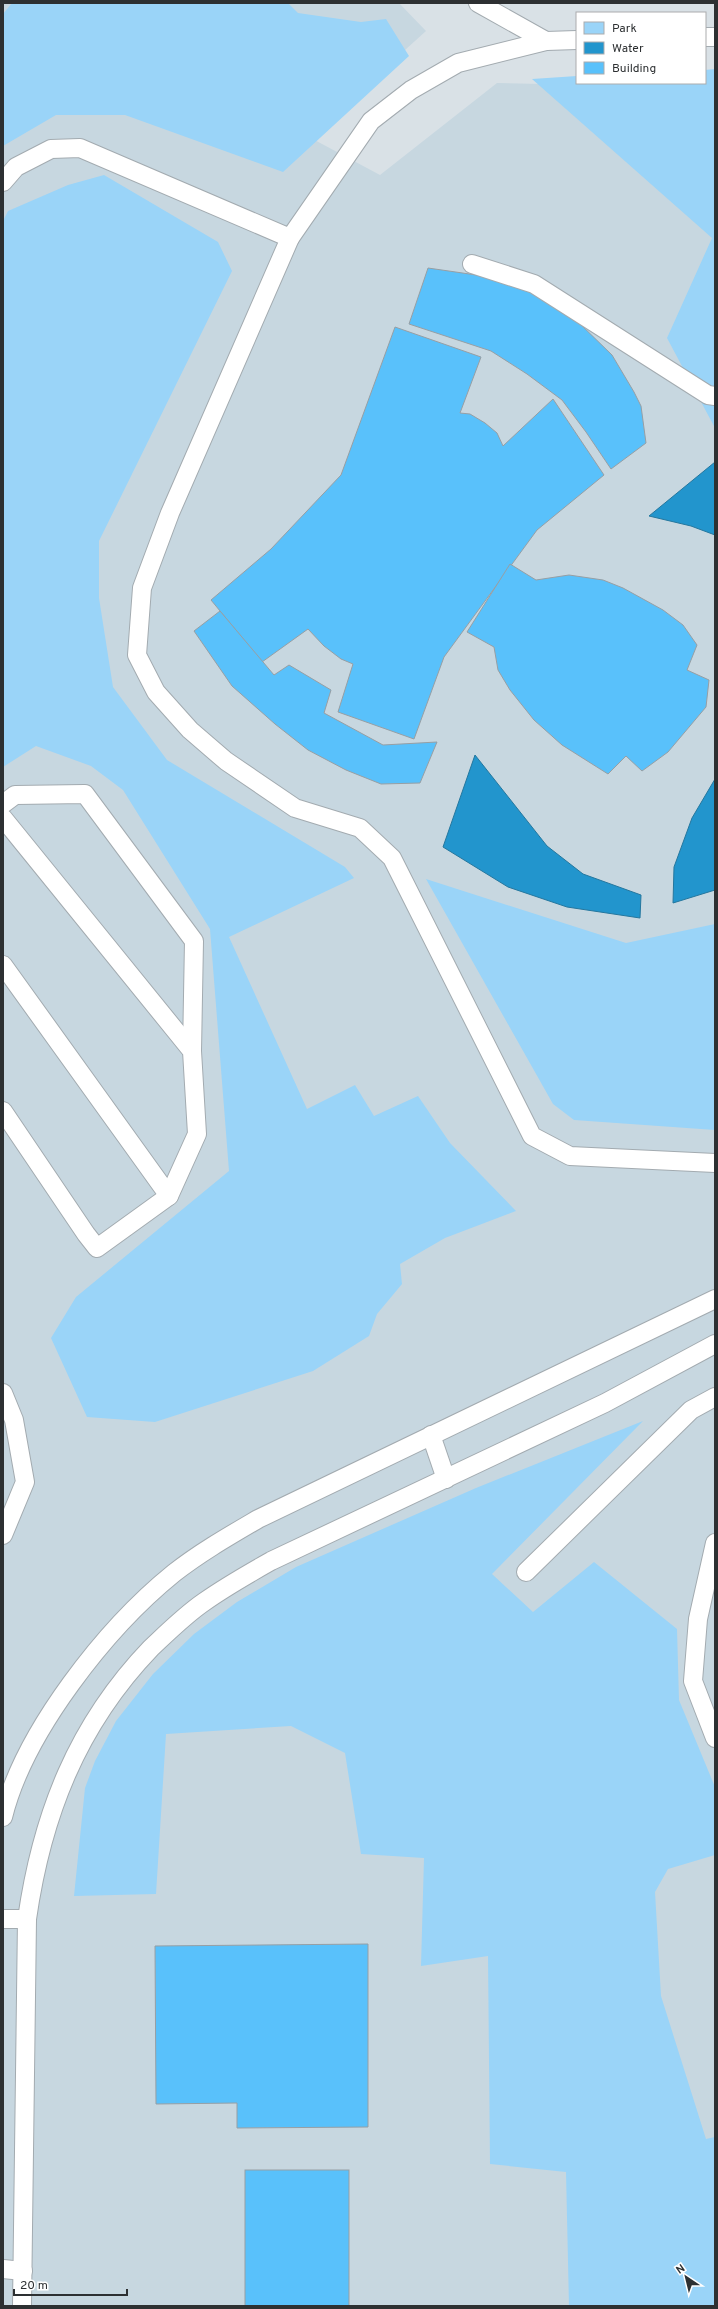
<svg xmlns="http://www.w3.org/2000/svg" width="718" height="2309" viewBox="0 0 718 2309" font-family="Overpass,sans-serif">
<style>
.built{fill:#c7d7e0}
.green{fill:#9ad4f8}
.water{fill:#2295cd;stroke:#25779e}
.building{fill:#59c1fb;stroke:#979fa4}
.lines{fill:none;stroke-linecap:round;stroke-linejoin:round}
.service-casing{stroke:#a3abb0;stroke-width:20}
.service{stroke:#fff;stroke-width:18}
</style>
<rect width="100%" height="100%" fill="#d9e1e6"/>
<path class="built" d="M3 3H399L426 31 309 137 380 175 497 83 715 88V2306H3Z"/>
<g class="green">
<path d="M12 3H288L298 13 361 22 386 19 409 56 283 172 125 115H56L3 146V14Z"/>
<path d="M715 69V428L667 338 712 238 532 79 577 76V83H705V70Z"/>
<path d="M104 175 218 242 232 271 99 541V598L113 687 167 760 345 867 354 878 229 937 307 1109 355 1085 374 1116 418 1096 450 1143 516 1211 445 1238 400 1264 402 1284 377 1314 369 1336 313 1371 155 1422 87 1417 51 1338 76 1297 229 1171 210 929 123 790 91 766 36 746 3 767V221L8 211 68 185Z"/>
<path d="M426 879 626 943 715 924V1130L574 1120 553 1104Z"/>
<path d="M643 1421 492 1574 533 1612 594 1562 677 1629 679 1700 715 1787V1855L668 1869 655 1892 661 1996 706 2139 715 2137V2306H569L566 2172 490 2164 488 1956 421 1966 424 1858 361 1854 345 1753 291 1726 166 1734 156 1894 74 1896 85 1788 95 1761 116 1721 153 1674 194 1634 237 1602 296 1567 476 1488Z"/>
</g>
<g class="water">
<path d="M715 462V535L691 526 649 516Z"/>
<path d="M475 755 547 846 583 874 641 895 640 918 567 907 508 887 443 847Z"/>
<path d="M715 779V890L673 903 674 867 692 818Z"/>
</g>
<g class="building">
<path d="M428 268 497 278 543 295 574 318 612 355 634 392 641 406 646 443 611 469 586 432 562 400 527 374 491 351 409 324Z"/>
<path d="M395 327 481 357 460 413 470 414 485 423 497 433 503 446 553 399 604 475 537 530 444 657 414 739 338 712 353 664 341 659 324 646 308 629 262 662 211 600 271 549 341 475Z"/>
<path d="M510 564 536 580 569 575 603 580 623 588 663 610 683 625 697 645 687 670 709 680 706 707 668 752 642 771 626 756 608 774 562 745 534 720 510 690 498 670 494 647 467 632Z"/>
<path d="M220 611 274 675 289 665 331 690 324 713 383 745 437 742 420 783 381 784 346 770 308 750 275 724 232 686 194 631Z"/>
<path d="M368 1944V2127L237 2128V2103L156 2104 155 1946Z"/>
<rect x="245" y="2170" width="104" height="136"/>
</g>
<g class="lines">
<g class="service-casing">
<g id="service">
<path d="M478 3 546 41 577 40"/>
<path d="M705 37H715"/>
<path d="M3 182 16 167 51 149 80 148 290 238 371 121 411 90 458 63 546 41"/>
<path d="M290 238 170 513 142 588 137 655 156 692 190 730 226 761 295 808 360 828 392 858 532 1136 570 1156 715 1163"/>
<path d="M472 264 534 284 708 395 715 396"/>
<path d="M3 804 15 795 85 794 194 941 192 1051"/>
<path d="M3 818 192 1051 197 1134 169 1196"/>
<path d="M3 965 169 1196 97 1248 86 1234 3 1111"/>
<path d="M3 1393 14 1420 25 1482 3 1535"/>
<path d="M431 1435 446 1479"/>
<path d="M715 1543 698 1619 693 1681 715 1738"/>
<path d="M526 1572 691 1410 715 1397"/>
<path d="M3 1817C24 1732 106 1628 174 1573 201 1552 229 1536 258 1519L715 1299"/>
<path d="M3 1919H27"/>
<path d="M3 2269 23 2271"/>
<path d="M22 2306 27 1919C42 1815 77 1725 151 1648 168 1632 185 1615 204 1602 225 1587 248 1574 271 1561L605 1403 715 1344"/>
</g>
</g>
<use href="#service" class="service"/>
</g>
<rect width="718" height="2309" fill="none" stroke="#2d3032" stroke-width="8"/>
<rect x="576" y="12" width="130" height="72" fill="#ffffff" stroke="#abacad"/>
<rect x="584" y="22" width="20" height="12" fill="#9ad4f8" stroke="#abacad"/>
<text x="612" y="32" font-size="12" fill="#2d3032">Park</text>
<rect x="584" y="42" width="20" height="12" fill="#2295cd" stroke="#abacad"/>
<text x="612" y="52" font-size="12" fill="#2d3032">Water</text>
<rect x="584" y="62" width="20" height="12" fill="#59c1fb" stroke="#abacad"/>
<text x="612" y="72" font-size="12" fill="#2d3032">Building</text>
<g transform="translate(686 2277) rotate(325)" stroke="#ffffff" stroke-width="3" paint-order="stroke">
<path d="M0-3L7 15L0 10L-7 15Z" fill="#2d3032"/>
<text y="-6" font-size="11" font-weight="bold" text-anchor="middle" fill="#2d3032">N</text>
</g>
<path d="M14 2289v6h113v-6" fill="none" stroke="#2d3032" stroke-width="2"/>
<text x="20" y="2289" font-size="12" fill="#2d3032" stroke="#ffffff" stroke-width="3" paint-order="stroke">20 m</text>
</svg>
